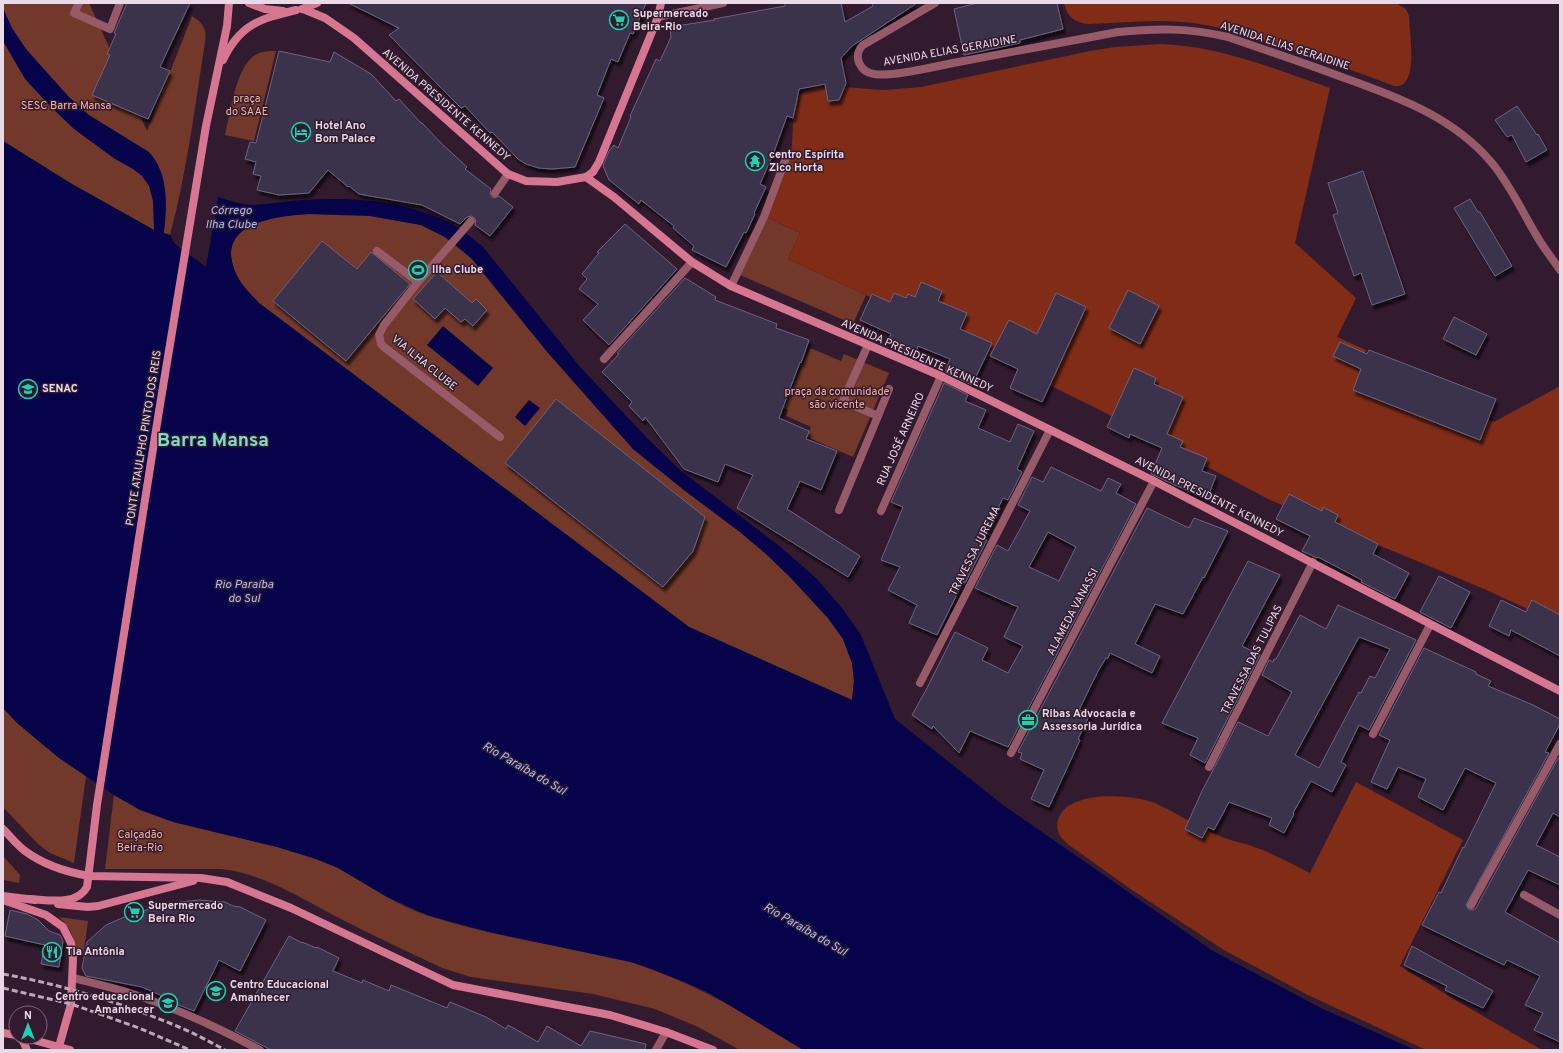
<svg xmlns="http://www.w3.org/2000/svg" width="1563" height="1053" viewBox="0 0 1563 1053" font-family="Overpass,sans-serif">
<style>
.green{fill:#723829}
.forest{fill:#802c17}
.water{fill:#06034a;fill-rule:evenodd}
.building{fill:#3a304b;stroke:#6e6381;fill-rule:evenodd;filter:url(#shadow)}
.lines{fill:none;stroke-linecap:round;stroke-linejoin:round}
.lane{stroke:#965a69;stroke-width:8}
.street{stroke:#965a69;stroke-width:8}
.secondary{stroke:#d67690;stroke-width:8}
.rail{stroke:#baa9b7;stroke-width:3;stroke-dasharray:6 3;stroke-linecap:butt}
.labels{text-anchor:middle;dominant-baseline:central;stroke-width:3;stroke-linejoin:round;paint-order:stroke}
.poi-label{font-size:11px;font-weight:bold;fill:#eadae7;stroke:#321b2f;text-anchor:start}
.street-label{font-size:11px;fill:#eadae7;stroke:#321b2f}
.park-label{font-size:11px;fill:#fcb3a0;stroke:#321b2f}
.water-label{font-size:12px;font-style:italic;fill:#a7bdfa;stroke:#321b2f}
.town-label{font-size:19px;font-weight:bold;fill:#7bddc4;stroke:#321b2f}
</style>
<defs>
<filter id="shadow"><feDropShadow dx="2.5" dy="4.5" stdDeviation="1" flood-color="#0009"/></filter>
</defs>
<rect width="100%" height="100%" fill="#321b2f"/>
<g class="green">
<path d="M3 3H89L147 131 192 16C204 23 207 30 205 42 195 106 187 172 170 235L154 230 72 184 3 141Z"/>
<path d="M276 51 254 141 225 135C230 114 236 64 257 54 263 51 270 51 276 51Z"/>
<path d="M308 214 366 215 421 225 445 237 472 259 531 332 633 449 684 490 740 532 766 554 789 576 828 618 843 639 852 663 854 681 852 700 689 627 259 303C254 297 248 292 244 286 237 278 232 266 231 255 230 220 282 216 308 214Z"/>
<path d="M768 218 800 233 788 259 866 295 853 324 740 275Z"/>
<path d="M810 348 841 361 844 354 889 373 853 457 807 437 811 427 786 416 788 410 784 408Z"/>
<path d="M3 708C28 734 56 756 86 776L74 863 50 853 38 844 3 807Z"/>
<path d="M114 795C171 829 236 833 298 853 312 857 327 862 340 869 369 885 397 906 429 916 470 929 513 938 556 946 582 951 610 955 636 964 698 984 749 1016 805 1050H740L698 1027 655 1009 593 994 471 977 442 968C409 952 376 937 343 920 306 901 261 872 220 869H105Z"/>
<path d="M3 856 20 875 19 883 3 880Z"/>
<path d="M59 917 88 921 83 956H76C76 941 71 927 59 917Z"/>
</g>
<g class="forest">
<path d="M1064 3H1396L1406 9 1409 16C1409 32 1420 90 1394 86 1352 70 1309 55 1265 41 1238 33 1211 24 1183 22 1151 19 1120 23 1089 24 1075 23 1067 17 1064 3Z"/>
<path d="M1161 44C1220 46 1274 69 1330 88L1295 243 1356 298 1337 337 1366 350 1360 367 1494 422 1560 386V624L1482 588 1270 500 1100 410 866 295 788 259 800 233 768 218 789 161 792 145 794 104C798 91 816 86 828 86L884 90 921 87 1090 51 1115 47Z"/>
<path d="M1356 782 1463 840 1400 966 1457 1001 1542 1050H1426L1306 994 1224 950 1132 890 1069 845C1060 838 1055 831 1058 820 1066 789 1133 794 1155 803 1177 813 1197 827 1220 836 1230 841 1241 842 1252 846 1272 853 1291 863 1310 873Z"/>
</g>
<g class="water">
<path d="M3 8 12 28 26 49 69 97 89 115 149 152C169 174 167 205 164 233L170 235 175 244 206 267 218 197C230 201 242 205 254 205 270 204 286 201 302 200 351 197 404 200 448 222 461 228 472 238 483 247L581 368 647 438 680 470 778 545 816 578 842 608 861 635 895 719 1003 805 1213 951 1321 1008 1415 1050H803L711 994 685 982 635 963 489 932 427 915 387 897 338 868 316 859 277 847 173 822 140 810 114 795 59 758 17 723 3 708V141L72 184 154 230 153 201 149 186 142 176 133 169 115 159 74 129 51 107 25 79 3 41ZM308 214 370 216 421 225 445 237 458 247 472 259 548 353 633 449 684 490 740 532 766 554 789 576 828 618 843 639 852 663 854 681 852 700 689 627 259 303C254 297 248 292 244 287 237 278 232 266 231 255 230 220 282 216 308 214Z"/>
<path d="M443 326 493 368 478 386 427 345Z"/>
<path d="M529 400 540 408 525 426 515 417Z"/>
</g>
<g class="building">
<path d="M127 3H190L160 67 170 71 148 119 92 95 110 55 107 54 116 34 114 33Z"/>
<path d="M348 3H646L633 34 630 33 618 62 611 59 597 95 604 98 575 167 552 169 539 168 526 164 518 159 492 132 490 133 465 106 461 108 389 35 399 28Z"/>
<path d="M785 3H841L845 22 873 6 872 3H917L852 46 841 58 846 83 839 100 828 101 825 84 799 89 793 118 787 116 774 152 760 184 766 187 754 213 755 214 746 233 744 232 726 267 692 250 694 246 673 228 674 226 641 200 639 204 609 180 603 166 609 151 614 145 618 148 631 117 630 116 656 59 660 61 671 37 670 27 715 20 714 19 785 6Z"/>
<path d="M977 3H1057L1063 29 1020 40V43L964 55 954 9Z"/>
<path d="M279 51 330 62 334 52 371 74 396 101 399 99 421 123H422L442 144 467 167 465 169 491 189 490 193 492 197 495 198 499 196 513 207 490 236 475 225 476 220 472 216 467 217 460 224 422 205 359 194 349 186 348 187 328 170 309 193 279 195 257 190 261 176 253 174 256 162 245 159 250 142 256 143Z"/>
<path d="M1517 106 1537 135 1538 134 1547 150 1526 162 1512 135 1507 137 1495 120Z"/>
<path d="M1363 171 1405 294 1372 305 1361 273 1354 276 1333 215 1338 213 1328 183Z"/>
<path d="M1470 199 1478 212H1480L1512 266 1495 276 1454 208Z"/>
<path d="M625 224 677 269 609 345 583 320 598 304 579 289 587 279 582 274 599 253 597 252Z"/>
<path d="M322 241 357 269 371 252 410 284 346 361 273 301Z"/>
<path d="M437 272 472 303 476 299 487 310 473 326 465 319 461 322 445 308 435 319 413 299Z"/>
<path d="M685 278 716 297 715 300 777 324 776 328 809 340 801 363 800 362 779 418 809 431 806 439 837 451 821 490 800 481 787 509 860 556 848 577 737 508 753 475 725 464 718 482 684 469 645 417 643 421 629 406 632 402 602 372 619 354 617 353Z"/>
<path d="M921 282 942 291 938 301 967 313 960 329 992 343 972 385 945 372 950 359 918 346 915 354 887 343 891 334 860 320 872 294 890 302 894 293 906 298 908 294 915 297Z"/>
<path d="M1128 290 1159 306 1140 344 1109 328Z"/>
<path d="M1056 293 1086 307 1042 402 1010 388 1018 369 990 356 1009 320 1037 334Z"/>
<path d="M1454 317 1487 334 1476 355 1443 339Z"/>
<path d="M1340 342 1367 354 1369 350 1496 399 1480 440 1353 390 1361 369 1333 356Z"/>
<path d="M1134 368 1156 378 1154 384 1183 397 1167 434 1183 441 1180 447 1207 458 1202 471 1216 476 1207 499 1177 486 1151 474 1162 448 1130 434 1129 438 1107 427Z"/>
<path d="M944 383 968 395 965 401 986 410 978 428 1010 442 1018 424 1034 431 1017 469 1022 472 1008 500 1003 498 983 539 987 540 965 583 963 582 937 635 909 623 917 605 888 590 900 567 881 560 903 507 891 502Z"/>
<path d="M556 399 705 517 693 551 663 587 505 463Z"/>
<path d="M1051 467 1101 491 1108 478 1121 484 1116 493 1136 504 1008 747 970 731 959 753 933 726 932 729 912 715 926 690 955 632 988 648 982 660 1008 673 1023 646 1004 637 1018 607 975 588 997 545 1008 551 1030 511 1018 505 1032 477 1043 482ZM1048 532 1076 547 1059 581 1029 567Z"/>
<path d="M1289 494 1322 511 1323 507 1338 515 1335 522 1378 544 1373 554 1409 573 1395 599 1361 582 1362 580 1318 557 1317 558 1302 551 1310 536 1276 519Z"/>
<path d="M1147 508 1189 528 1194 518 1228 531 1204 578 1203 577 1183 614 1155 604 1135 644 1160 656 1152 673 1110 653 1108 658H1106L1098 671 1079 710 1090 714 1078 739 1080 740 1049 807 1031 799 1044 770 1020 759 1022 753 1018 752Z"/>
<path d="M1248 561 1280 575 1242 646 1260 655 1205 763 1190 755 1198 738 1162 723Z"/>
<path d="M1439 576 1470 592 1451 628 1420 612Z"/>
<path d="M1501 600 1526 612 1532 600 1560 615V656L1511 630 1509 636 1489 626Z"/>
<path d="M1338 605 1416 640 1369 730 1359 725 1341 762 1346 765 1332 792 1311 781 1293 813 1294 814 1284 833 1269 825 1272 818 1229 802 1214 830 1208 827 1202 838 1185 829 1202 791 1238 722 1268 736 1292 692 1262 675 1269 660 1273 662 1274 659H1276L1300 615 1326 629ZM1359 637 1390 649 1375 678 1370 676 1361 693 1359 692 1319 768 1295 755Z"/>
<path d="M1424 648 1476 672V674L1491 681 1488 686 1533 705 1560 719V724L1545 752 1549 753 1466 905 1469 910H1473L1476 908 1558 758 1560 759V817L1553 813 1536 845 1560 857V885L1528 870 1505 912 1560 943V1042L1534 1030 1543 1013 1525 1005 1540 976 1507 960 1504 965 1422 925 1439 892 1441 893 1463 847 1464 848 1496 783 1465 768 1443 810 1418 797 1426 779 1398 767 1387 789 1371 782 1390 740 1379 735Z"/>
<path d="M199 900 225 902 233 906 240 907 266 920 240 971 219 960 194 1011 166 1000 167 998 142 987 86 976 82 968 87 942 106 925 122 918 146 910 180 902Z"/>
<path d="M10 910 27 914 38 920 49 931 60 935 63 941 59 967 41 964 45 945 5 936Z"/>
<path d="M289 936 302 943V942L316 948 317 947 339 958 333 971 362 983 363 980 389 991 391 985 447 1008 450 1002 486 1017 506 1029 508 1025 538 1042 547 1026 581 1046 590 1031 646 1044 645 1050H271L235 1031Z"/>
<path d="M1412 946 1493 991 1483 1008 1445 990 1447 986 1404 965Z"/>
</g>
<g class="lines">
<g class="lane">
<path d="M79 3 74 13 110 29 120 3"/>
<path d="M495 193 508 174"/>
<path d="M471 221 418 282 384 325 379 335 381 344 384 347 500 437"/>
<path d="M377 251 418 282"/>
<path d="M878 416 889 389"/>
<path d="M839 510 878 416 843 401 868 345"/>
<path d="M656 1050 666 1032"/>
</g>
<g class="street">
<path d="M935 3 863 45C852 56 860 72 874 74 893 77 932 67 953 63 1008 53 1063 42 1118 32 1157 28 1189 28 1228 37 1265 50 1302 62 1339 76 1395 96 1453 116 1492 163 1510 185 1521 209 1535 233 1542 246 1552 258 1560 270"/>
<path d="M658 17 723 3"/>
<path d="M731 286 764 217 786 158"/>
<path d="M604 359 692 262"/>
<path d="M881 511 941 376"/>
<path d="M920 683 1050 430"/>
<path d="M1373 734 1430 625"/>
<path d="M1011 753 1154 481"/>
<path d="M1209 767 1313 562"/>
<path d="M1524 895 1560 915"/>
<path d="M1471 905 1560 744"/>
<path d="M73 978C89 982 106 986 123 991 170 1005 217 1027 260 1050"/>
</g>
<g class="secondary">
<path d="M249 3 265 9 283 11"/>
<path d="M302 9 317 3"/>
<path d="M303 9 325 18 354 38 508 174 526 181 557 182 586 177 593 172 599 162 658 17 661 3"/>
<path d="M223 60C240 24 260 19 296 10"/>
<path d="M586 177 614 197 692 262 731 286 941 376 1154 481 1560 691"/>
<path d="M3 829C10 836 17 845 25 851 44 865 66 872 89 876L201 878 227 882 291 908 453 985 610 1015 666 1032 713 1050"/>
<path d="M3 896 35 900"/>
<path d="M30 899C48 900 77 906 87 887L97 805 159 411 206 126 227 26 229 3"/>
<path d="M3 900 46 915 63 927 71 943 73 958 71 1004 58 1050"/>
<path d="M58 904 88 907 98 906 193 881"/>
<path d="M3 1033 16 1035"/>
<path d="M18 1037 23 1041 27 1050"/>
<path d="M23 1037 70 1050"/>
</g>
<g class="rail">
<path d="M3 974C63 985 122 1003 179 1027 194 1033 210 1042 225 1050"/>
<path d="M3 988 71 1004 139 1028 190 1050"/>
</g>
</g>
<defs>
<g id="supermarket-ring" transform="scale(1)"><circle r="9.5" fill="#321b2f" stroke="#18d5b2" stroke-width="1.5"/><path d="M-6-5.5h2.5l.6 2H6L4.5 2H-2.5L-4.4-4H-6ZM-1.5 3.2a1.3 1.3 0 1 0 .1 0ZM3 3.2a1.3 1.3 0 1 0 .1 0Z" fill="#18d5b2"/></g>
<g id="hotel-ring" transform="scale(1)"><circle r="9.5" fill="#321b2f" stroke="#18d5b2" stroke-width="1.5"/><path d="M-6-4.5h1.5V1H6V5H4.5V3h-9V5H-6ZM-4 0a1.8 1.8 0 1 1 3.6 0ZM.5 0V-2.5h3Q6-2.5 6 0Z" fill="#18d5b2"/></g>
<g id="temple-ring" transform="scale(1)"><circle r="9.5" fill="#321b2f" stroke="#18d5b2" stroke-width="1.5"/><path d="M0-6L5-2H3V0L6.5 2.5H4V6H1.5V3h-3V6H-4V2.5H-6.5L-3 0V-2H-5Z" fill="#18d5b2"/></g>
<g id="stadium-ring" transform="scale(1)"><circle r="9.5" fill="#321b2f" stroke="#18d5b2" stroke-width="1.5"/><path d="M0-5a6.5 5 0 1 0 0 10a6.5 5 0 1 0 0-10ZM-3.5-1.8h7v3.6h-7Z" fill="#18d5b2"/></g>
<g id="school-ring" transform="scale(1)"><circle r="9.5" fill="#321b2f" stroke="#18d5b2" stroke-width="1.5"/><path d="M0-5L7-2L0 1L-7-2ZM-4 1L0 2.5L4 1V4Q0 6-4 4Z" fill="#18d5b2"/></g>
<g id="office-ring" transform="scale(1)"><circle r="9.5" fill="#321b2f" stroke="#18d5b2" stroke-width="1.5"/><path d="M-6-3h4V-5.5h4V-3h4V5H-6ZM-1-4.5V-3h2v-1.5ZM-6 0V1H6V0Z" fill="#18d5b2"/></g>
<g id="restaurant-ring" transform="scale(1)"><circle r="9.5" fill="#321b2f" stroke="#18d5b2" stroke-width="1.5"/><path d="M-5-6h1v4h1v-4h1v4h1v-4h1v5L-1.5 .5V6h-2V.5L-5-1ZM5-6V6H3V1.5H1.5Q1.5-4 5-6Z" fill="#18d5b2"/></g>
</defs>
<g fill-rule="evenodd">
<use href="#supermarket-ring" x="619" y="20"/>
<use href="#hotel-ring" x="301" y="132"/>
<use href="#temple-ring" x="755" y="161"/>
<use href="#stadium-ring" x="418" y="270"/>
<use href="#school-ring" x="28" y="389"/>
<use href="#office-ring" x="1028" y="720"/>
<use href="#supermarket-ring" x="134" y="912"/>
<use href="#restaurant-ring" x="52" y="952"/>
<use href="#school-ring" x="216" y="991"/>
<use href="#school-ring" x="168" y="1003"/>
</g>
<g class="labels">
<g class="poi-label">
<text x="633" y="14">Supermercado<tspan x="633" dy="13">Beira-Rio</tspan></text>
<text x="315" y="126">Hotel Ano<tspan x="315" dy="13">Bom Palace</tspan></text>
<text x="769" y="155">centro Espírita<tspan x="769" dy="13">Zico Horta</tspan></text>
<text x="432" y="270">Ilha Clube</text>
<text x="42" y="389">SENAC</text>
<text x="1042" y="714">Ribas Advocacia e<tspan x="1042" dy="13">Assessoria Jurídica</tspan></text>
<text x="148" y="906">Supermercado<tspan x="148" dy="13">Beira Rio</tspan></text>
<text x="66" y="952">Tia Antônia</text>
<text x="230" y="985">Centro Educacional<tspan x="230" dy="13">Amanhecer</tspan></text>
<text x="154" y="997" text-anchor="end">Centro educacional<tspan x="154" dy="13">Amanhecer</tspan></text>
</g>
<g class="street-label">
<text transform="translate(1285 46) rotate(18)">AVENIDA ELIAS GERAIDINE</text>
<text transform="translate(950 51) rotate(-10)">AVENIDA ELIAS GERAIDINE</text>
<text transform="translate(446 105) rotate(41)">AVENIDA PRESIDENTE KENNEDY</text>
<text transform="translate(917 356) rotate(24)">AVENIDA PRESIDENTE KENNEDY</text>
<text transform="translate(424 363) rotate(39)">VIA ILHA CLUBE</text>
<text transform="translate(144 438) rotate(-81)">PONTE ATAULPHO PINTO DOS REIS</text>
<text transform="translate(901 439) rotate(-66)">RUA JOSÉ ARNEIRO</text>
<text transform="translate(1209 497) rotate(27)">AVENIDA PRESIDENTE KENNEDY</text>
<text transform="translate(975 551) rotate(-63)">TRAVESSA JUREMA</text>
<text transform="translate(1073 612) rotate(-62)">ALAMEDA VANASSI</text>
<text transform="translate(1252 660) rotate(-63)">TRAVESSA DAS TULIPAS</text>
</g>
<g class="park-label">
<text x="247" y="99">praça<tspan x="247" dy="13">do SAAE</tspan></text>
<text x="66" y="106">SESC Barra Mansa</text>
<text x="837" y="392">praça da comunidade<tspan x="837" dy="13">são vicente</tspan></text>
<text x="140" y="835">Calçadão<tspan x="140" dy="13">Beira-Rio</tspan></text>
</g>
<g class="water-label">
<text x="231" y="211">Córrego<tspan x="231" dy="14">Ilha Clube</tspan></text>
<text x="244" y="585">Rio Paraíba<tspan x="244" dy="14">do Sul</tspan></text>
<text transform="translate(524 769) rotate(30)">Rio Paraíba do Sul</text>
<text transform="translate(805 930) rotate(30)">Rio Paraíba do Sul</text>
</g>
<g class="town-label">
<text x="213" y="441">Barra Mansa</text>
</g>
</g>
<rect width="1563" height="1053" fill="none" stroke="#eadae7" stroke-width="8"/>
<g transform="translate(28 1025)"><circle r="19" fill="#321b2f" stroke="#7c6779"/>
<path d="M0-3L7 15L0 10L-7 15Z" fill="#18d5b2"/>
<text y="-6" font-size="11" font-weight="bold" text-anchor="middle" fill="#eadae7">N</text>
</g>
</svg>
